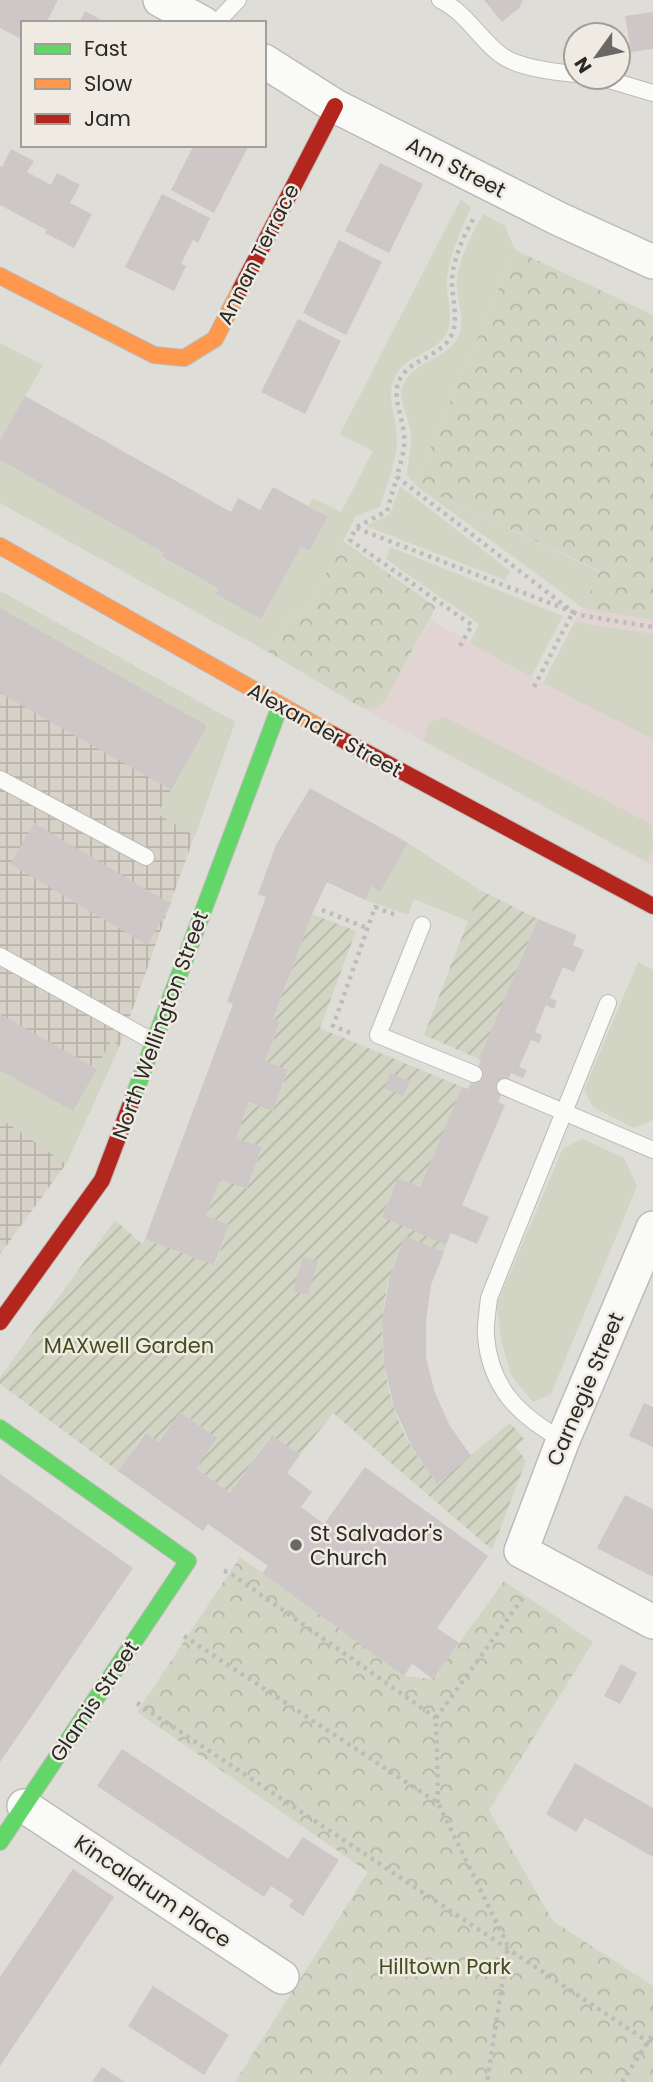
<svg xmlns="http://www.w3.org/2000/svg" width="653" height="2082" viewBox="0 0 653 2082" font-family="Poppins,sans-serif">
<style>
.industrial{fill:url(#industrial-grid)}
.education{fill:#e3d4d4}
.grass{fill:#d2d5c3}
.park{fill:url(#park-crowns)}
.garden{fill:url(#garden-furrows)}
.building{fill:#cec7c8}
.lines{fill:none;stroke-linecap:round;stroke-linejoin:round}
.lane-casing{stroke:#bdbbb7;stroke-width:18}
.street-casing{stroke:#bdbbb7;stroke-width:36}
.fast-casing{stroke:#bdbbb7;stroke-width:18}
.slow-casing{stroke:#bdbbb7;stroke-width:18}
.jam-casing{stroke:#bdbbb7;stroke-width:18}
.path{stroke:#bdbcba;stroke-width:4.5;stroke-dasharray:3.5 5;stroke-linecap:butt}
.lane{stroke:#fafaf9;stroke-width:16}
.street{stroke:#fafaf9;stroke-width:33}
.fast{stroke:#63d668;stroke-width:16}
.slow{stroke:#ff974d;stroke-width:16}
.jam{stroke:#b3261e;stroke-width:16}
.poi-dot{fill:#6a6864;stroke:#efebe2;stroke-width:2.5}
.labels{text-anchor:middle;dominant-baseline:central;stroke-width:5;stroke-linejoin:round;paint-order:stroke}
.street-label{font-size:21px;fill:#2b2926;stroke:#efebe2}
.park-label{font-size:21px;fill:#434d1d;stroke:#efebe2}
.poi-label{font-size:21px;fill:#2b2926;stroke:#efebe2;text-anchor:start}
</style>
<defs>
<pattern id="industrial-grid" width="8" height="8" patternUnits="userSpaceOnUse" patternTransform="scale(1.75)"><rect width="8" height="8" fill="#d6d2c7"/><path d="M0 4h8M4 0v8" fill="none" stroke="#b8b4ab"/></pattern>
<pattern id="park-crowns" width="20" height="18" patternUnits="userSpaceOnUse" patternTransform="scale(1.75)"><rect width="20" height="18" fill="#d2d5c3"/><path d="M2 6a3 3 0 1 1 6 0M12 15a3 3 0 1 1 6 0" fill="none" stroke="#b4b7a7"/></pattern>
<pattern id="garden-furrows" width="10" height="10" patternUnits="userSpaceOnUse" patternTransform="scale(1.75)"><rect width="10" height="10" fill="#d2d5c3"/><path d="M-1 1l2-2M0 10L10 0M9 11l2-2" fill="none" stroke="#b4b7a7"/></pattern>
</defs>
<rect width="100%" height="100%" fill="#dfddd8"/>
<path class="industrial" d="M0 591 235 722 119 1047 66 1164 0 1254Z"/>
<path class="education" d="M515 250 653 315V866L362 708 373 709 384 703 430 620 543 683 600 572Z"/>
<g class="grass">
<path d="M461 199 471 208C461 230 450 254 447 279 445 296 455 315 447 332 439 352 409 354 398 372 383 395 397 415 397 440 398 456 385 490 380 507L356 516 308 608 286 620 268 652 0 503V460L164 553 162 558 219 589 217 594 261 619 301 547 309 551 328 517 308 506 313 498 341 512 373 451 340 434Z"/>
<path d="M483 214 505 226 515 250 415 485 600 572 583 608 415 485 407 475C408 463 411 449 411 437 411 418 394 400 405 381 418 359 453 357 460 332 465 313 455 297 457 279 460 256 472 234 483 214Z"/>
<path d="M0 343 43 365 0 440Z"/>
<path d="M400 486 510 571 505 580 366 526 390 514Z"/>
<path d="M390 547 563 616 531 677 470 643 479 624 386 559Z"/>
<path d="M0 591 235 722 195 836 157 814 207 726 0 608Z"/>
<path d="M575 622 653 634V739L543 683Z"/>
<path d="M445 717 651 824 653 848 647 862 424 741 428 723Z"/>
<path d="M408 843 480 890 470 922 414 899 408 915 365 900 372 886 380 892Z"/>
<path d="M638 962 653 970V1120L634 1128 593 1107 584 1090Z"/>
<path d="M112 1039 119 1047 66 1164 0 1118V1070L73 1111Z"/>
<path d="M583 1139 624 1158 637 1186 551 1394 533 1402 512 1377 501 1341 497 1304 563 1148Z"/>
</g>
<g class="park">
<path d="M515 250 653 315V620L583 608 600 571 415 485Z"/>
<path d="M343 541 436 607 384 703 373 709 362 708 268 652 286 620 308 608Z"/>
<path d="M240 1557 405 1676 433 1679 504 1581 593 1642 489 1810 553 1921 653 1986V2082H235L368 1872 137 1712Z"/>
</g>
<g class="garden">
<path d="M480 890 538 919 479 1059 424 1035Z"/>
<path d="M312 914 356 931 320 1028 462 1087 420 1187 398 1178 382 1216 446 1245 444 1252 405 1236C400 1249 394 1263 390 1276 374 1332 383 1398 412 1448 420 1460 429 1472 437 1483L510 1423 524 1439 516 1447 526 1461 492 1550 333 1413 300 1455 271 1435 230 1493 196 1468 216 1438 181 1412 159 1442 145 1433 118 1471 0 1384V1377L115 1220 142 1244 145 1239 215 1265 229 1225 206 1216 220 1179 247 1189 262 1148 236 1138 249 1102 273 1111 288 1071 265 1061 280 1022 273 1019Z"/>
</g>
<g class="building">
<path d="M0 0H58L46 23H23V40L0 28Z"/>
<path d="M484 0H523L519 8 502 22Z"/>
<path d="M85 11 107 23H79Z"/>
<path d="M653 12V49L631 52 625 16Z"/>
<path d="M194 145H249L214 213 171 190Z"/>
<path d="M11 149 34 161 27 172 51 185 57 173 80 185 70 203 92 214 74 248 45 233 47 230 0 205V166L2 167Z"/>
<path d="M380 163 423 184 389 253 345 231Z"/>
<path d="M162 194 210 218 198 243 193 240 181 264 186 266 174 291 125 267Z"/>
<path d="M339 240 382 262 346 335 303 313Z"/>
<path d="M298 319 341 341 305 414 261 392Z"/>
<path d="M25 396 231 512 238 498 260 510 273 487 328 517 309 551 301 547 261 619 216 594 219 589 162 557 164 553 0 460V440Z"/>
<path d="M0 608 207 726 171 790 0 693Z"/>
<path d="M310 788 408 843 380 892 372 886 365 900 327 882 312 914 273 1019 280 1022 265 1061 288 1070 273 1111 249 1102 236 1138 262 1147 247 1189 220 1179 206 1216 229 1225 214 1265 145 1239 233 1004 227 1002 266 897 258 894 276 845Z"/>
<path d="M34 823 171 904 147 945 10 864Z"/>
<path d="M538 919 577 935 573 945 584 950 574 972 563 967 550 998 557 1001 554 1009 546 1005 535 1032 542 1035 539 1043 531 1040 519 1067 527 1070 523 1078 511 1073 498 1102 505 1105 462 1205 489 1217 477 1244 451 1233 446 1245 382 1217 398 1178 420 1187 462 1087 468 1089 481 1060 479 1059Z"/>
<path d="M0 1014 97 1069 73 1111 0 1070Z"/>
<path d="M390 1073 410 1081 403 1096 384 1088Z"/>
<path d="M405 1236 444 1252 431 1285 426 1321V1358L435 1393 450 1426 471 1456 437 1484 412 1447 394 1407 384 1364 382 1320 390 1276Z"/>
<path d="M303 1257 318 1261 308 1295 293 1291Z"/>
<path d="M644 1403 653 1407V1447L629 1436Z"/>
<path d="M180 1412 217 1438 196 1468 230 1493 272 1435 300 1455 287 1473 312 1492 301 1507 324 1524 365 1467 488 1556 437 1628 459 1643 433 1679 412 1664 404 1676 262 1573 268 1566 208 1524 203 1531 118 1471 146 1433 159 1442Z"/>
<path d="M0 1474 133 1568 0 1762Z"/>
<path d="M625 1495 653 1509V1577L597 1548Z"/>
<path d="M621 1664 637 1673 620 1704 604 1696Z"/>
<path d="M122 1749 288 1859 303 1837 339 1860 303 1916 289 1906 293 1900 271 1886 264 1897 97 1786Z"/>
<path d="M575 1763 653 1808V1857L585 1818 576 1832 546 1814Z"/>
<path d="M73 1869 114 1897 0 2066V1977Z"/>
<path d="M153 1986 229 2035 204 2075 128 2026Z"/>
<path d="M102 2067 125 2082H92Z"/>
</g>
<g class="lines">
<g class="lane-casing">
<g id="lane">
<path d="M440 0C466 12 479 39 501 55 518 68 556 72 576 74"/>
<path d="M216 23 238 0"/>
<path d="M599 77 653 93"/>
<path d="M0 779 146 857"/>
<path d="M422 925 378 1035 474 1074"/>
<path d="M0 956 152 1041"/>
<path d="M505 1087 653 1150"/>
<path d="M563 1440C520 1417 490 1388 486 1336 485 1324 488 1310 489 1298L608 1003"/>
</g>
</g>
<g class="street-casing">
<g id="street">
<path d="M160 0 203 23"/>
<path d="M264 61 335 106 559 219 653 262"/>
<path d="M653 1228 563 1440 521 1551 653 1622"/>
<path d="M24 1806 282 1977"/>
</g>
</g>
<g class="fast-casing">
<g id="fast">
<path d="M133 1098 280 706"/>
<path d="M0 1428 188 1561 0 1842"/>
</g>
</g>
<g class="slow-casing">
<g id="slow">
<path d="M0 276 154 355 184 358 215 339 240 290"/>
<path d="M0 546 332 734"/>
</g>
</g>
<g class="jam-casing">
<g id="jam">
<path d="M240 290 335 106"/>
<path d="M332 734 653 906"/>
<path d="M0 1322 102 1180 133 1098"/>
</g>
</g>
<g class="path">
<path d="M357 527 387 511 397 477"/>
<path d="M460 646 472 625 350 540 356 528 573 612 397 477C400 464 406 448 404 435 403 416 390 394 401 377 414 357 446 355 453 331 458 314 452 299 452 282 452 260 464 235 475 216"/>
<path d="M534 687 573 612 579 615 653 627"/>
<path d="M322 910 367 928"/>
<path d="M350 1033 333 1026 375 907 398 916"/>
<path d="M224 1571 230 1573 436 1718"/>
<path d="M184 1636 438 1803 508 1946 487 2082"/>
<path d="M137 1703 653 2045"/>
<path d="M438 1803 436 1718 525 1595"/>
<path d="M622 2082 653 2034"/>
</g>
<use href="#lane" class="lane"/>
<use href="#street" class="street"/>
<use href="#fast" class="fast"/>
<use href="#slow" class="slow"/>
<use href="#jam" class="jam"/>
</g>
<circle class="poi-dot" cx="296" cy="1545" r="7"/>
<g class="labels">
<g class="street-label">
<text transform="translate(456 167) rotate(27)">Ann Street</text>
<text transform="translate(258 254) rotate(-63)">Annan Terrace</text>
<text transform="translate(325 730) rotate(29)">Alexander Street</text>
<text transform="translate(160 1025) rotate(-70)">North Wellington Street</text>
<text transform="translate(585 1389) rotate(-67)">Carnegie Street</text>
<text transform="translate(94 1701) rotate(-56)">Glamis Street</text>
<text transform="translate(153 1891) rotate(34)">Kincaldrum Place</text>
</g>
<g class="park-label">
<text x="129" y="1345">MAXwell Garden</text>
<text x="445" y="1966">Hilltown Park</text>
</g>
<g class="poi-label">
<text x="310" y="1533">St Salvador's<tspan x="310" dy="24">Church</tspan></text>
</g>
</g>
<rect x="21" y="21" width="245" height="126" fill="#efebe2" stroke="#a19d97" stroke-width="2"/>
<rect x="35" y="44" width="35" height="10" fill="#63d668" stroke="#a19d97" stroke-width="2"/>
<text x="84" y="56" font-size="21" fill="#2b2926">Fast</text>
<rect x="35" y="79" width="35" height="10" fill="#ff974d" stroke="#a19d97" stroke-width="2"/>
<text x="84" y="91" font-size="21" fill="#2b2926">Slow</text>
<rect x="35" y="114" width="35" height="10" fill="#b3261e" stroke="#a19d97" stroke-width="2"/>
<text x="84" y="126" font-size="21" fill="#2b2926">Jam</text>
<g transform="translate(597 56) rotate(237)"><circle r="33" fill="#efebe2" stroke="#a19d97" stroke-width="2"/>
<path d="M0-5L12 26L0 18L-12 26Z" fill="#6a6864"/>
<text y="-10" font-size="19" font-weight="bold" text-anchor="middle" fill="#2b2926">N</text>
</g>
</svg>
